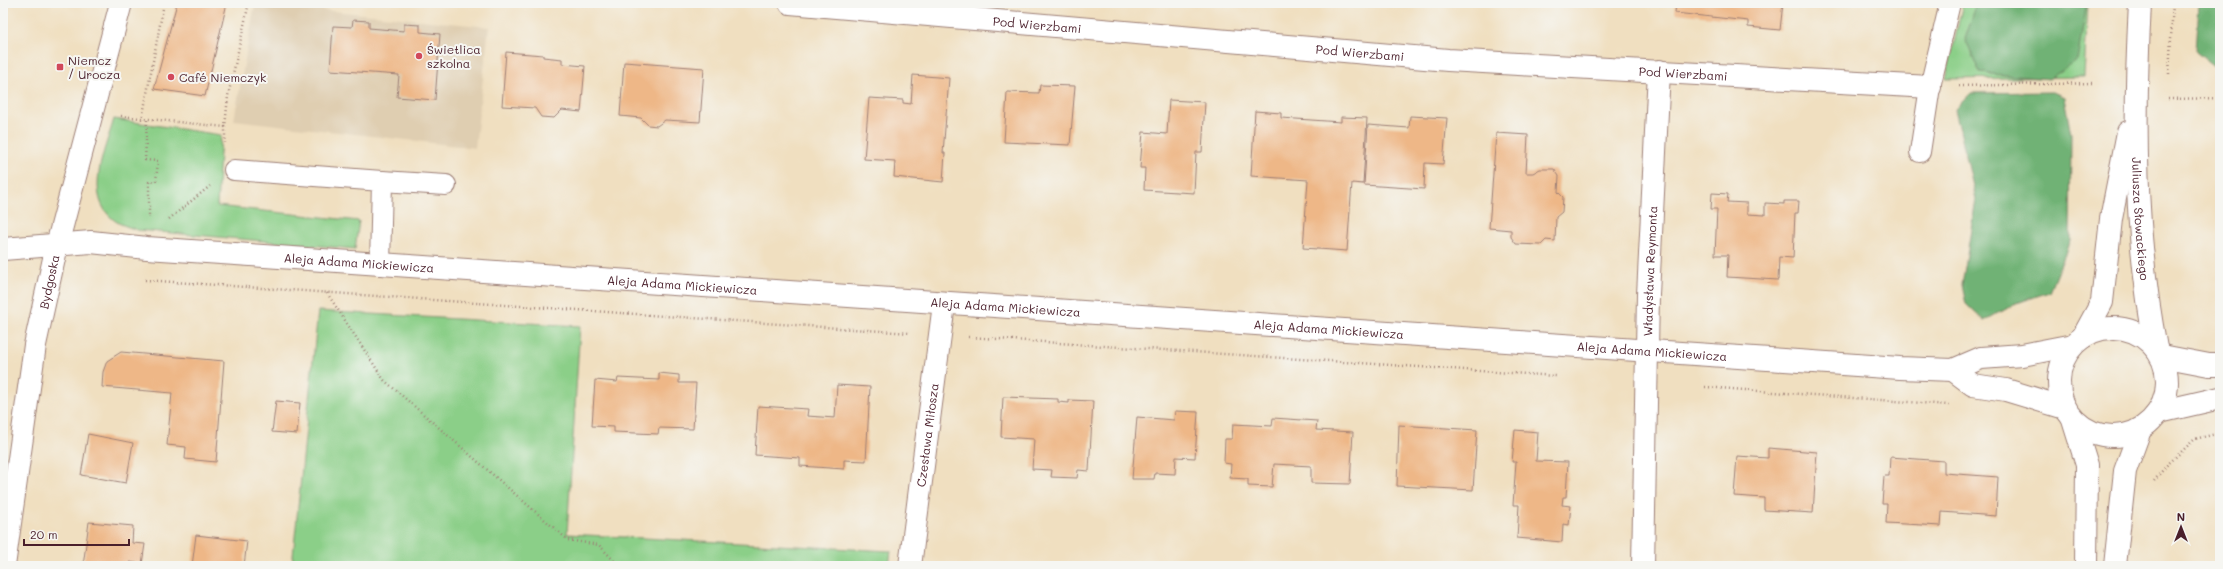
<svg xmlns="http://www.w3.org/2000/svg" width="2223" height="569" viewBox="0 0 2223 569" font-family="Mali,sans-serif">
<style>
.built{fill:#dfceb1}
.green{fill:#8bcf88;stroke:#6a775a}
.forest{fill:#70b274;stroke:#5d6850}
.building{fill:#eeb787}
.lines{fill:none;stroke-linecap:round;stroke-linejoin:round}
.service-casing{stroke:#9d7f76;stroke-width:22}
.minor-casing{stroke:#9d7f76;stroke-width:24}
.tertiary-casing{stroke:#9d7f76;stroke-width:24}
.path{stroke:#9d7f76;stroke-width:2.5;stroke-dasharray:1 3;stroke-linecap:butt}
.service{stroke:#fff;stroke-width:20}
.minor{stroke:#fff;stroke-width:22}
.tertiary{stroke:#fff;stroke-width:22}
.poi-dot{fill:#d1495b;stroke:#f6f6f2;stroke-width:1.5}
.labels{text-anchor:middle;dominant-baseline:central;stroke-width:4;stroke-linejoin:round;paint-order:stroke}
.street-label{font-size:12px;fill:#4a1f2b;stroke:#f6f6f2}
.poi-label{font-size:12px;fill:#4a1f2b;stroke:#f6f6f2;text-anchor:start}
</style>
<rect width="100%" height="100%" fill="#f6f6f2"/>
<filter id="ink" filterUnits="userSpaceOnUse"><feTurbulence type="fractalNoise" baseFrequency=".025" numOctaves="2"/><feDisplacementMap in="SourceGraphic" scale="8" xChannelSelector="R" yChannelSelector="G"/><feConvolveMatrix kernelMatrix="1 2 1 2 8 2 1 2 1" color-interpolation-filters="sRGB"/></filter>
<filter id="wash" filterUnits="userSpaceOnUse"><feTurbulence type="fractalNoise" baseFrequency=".012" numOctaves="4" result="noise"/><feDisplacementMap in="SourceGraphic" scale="16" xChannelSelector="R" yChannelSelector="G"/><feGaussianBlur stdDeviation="0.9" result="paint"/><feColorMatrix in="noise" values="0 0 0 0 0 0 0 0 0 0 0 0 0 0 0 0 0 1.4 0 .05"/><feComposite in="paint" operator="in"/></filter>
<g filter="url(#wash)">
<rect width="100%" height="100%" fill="#f0dfc0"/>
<path class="built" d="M255 3 489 27 475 148 234 120Z"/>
<g class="green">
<path d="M1963 3H2088L2084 77 1946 79Z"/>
<path d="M114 119 221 135 217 206 359 221 355 249 137 230C130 227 120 225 114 220 83 196 105 150 114 119Z"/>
<path d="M318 311 580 326 567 534 891 551 889 566H292Z"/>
</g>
<g class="forest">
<path d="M1977 3H2087L2077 60 2049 79 1980 73 1965 39Z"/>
<path d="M2199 3H2220V71L2196 52Z"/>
<path d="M2053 92 2064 97 2071 134 2070 241 2049 292 2014 304 1984 321 1966 304 1962 285 1976 199 1955 109 1971 93Z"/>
</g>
<g id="blocks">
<g class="building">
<path d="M177 3H227L205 96 154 89Z"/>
<path d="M1676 3H1783L1780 30 1748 27V21L1675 13Z"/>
<path d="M353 20 369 21V28L404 31V24L420 25V32L440 34 435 100 397 97 399 75 330 70 333 26 352 27Z"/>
<path d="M506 52 543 55V57L562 59V64L585 66 581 112 562 110 554 118 541 117 535 108 502 106Z"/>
<path d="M624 62 704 68 700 122 665 120 657 126 648 125 641 118 620 116Z"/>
<path d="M913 75 949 78 943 153H945L943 182 894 177 895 161 864 159 869 98 903 100V103L911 104Z"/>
<path d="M1040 85 1075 86 1070 145 1004 142 1007 92 1039 93Z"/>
<path d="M1169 100 1205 102 1202 152H1196L1194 193 1144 190 1145 168H1140L1143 132 1167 134Z"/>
<path d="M1255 111 1281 113V118L1341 122V117L1367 118 1363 184 1352 183 1347 251 1303 248 1308 180 1251 176Z"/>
<path d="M1410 116 1447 118 1443 164 1425 163 1424 189 1364 185 1368 125 1409 128Z"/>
<path d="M1496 133 1528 135 1526 173H1533L1540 169H1554L1559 176 1558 192 1563 197 1562 212 1556 217 1555 241 1546 240 1541 245 1516 244 1511 237V230L1489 228Z"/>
<path d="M1712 193 1728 194 1727 202 1747 203V214L1765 215V203L1784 204V201H1799L1798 213H1795L1793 258 1779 257 1778 280 1727 277 1728 255H1715L1717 209H1711Z"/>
<path d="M121 352 224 361 216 462 185 459 186 447 167 445 172 393 102 387 103 372 107 361Z"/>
<path d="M659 373 679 375V383H696L693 429 659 428 658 434 614 432V427L592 426 595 380 617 382 618 378 659 380Z"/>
<path d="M837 385 870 387 866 461 844 460V469L800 466V458L755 455 758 406 808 409 807 416 835 418Z"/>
<path d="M1003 397 1058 399V402L1069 403V400L1093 401 1089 471 1078 470 1077 478 1051 477 1052 470 1032 469 1034 439 1001 437Z"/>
<path d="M276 401 300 403 297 434 272 432Z"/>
<path d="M1175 411 1198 412 1195 458 1176 457 1175 474 1155 473 1154 479H1132L1137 417 1174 420Z"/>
<path d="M1273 418 1317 421 1316 430 1353 432 1350 484 1311 483V466L1274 464 1272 487 1248 486V479L1230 478 1231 464 1224 463 1225 439H1232L1233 424 1272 426Z"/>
<path d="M1399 425 1477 430 1473 490 1397 486Z"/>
<path d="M1515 430 1538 432 1536 461 1568 462 1566 497H1563L1562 505 1571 506 1569 525 1563 524 1562 542 1517 538 1519 505H1513L1516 462H1512Z"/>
<path d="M88 434 133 443 126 483 81 475Z"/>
<path d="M1768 448 1817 452 1813 513 1764 510V498L1734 496 1737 456 1768 458Z"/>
<path d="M1890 457 1944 461V473L1998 477 1996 516 1942 512 1941 526 1886 523 1887 504H1882L1884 476H1889Z"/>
<path d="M89 522 133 526 132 543 145 544 142 564 130 562 129 566H83Z"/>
<path d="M196 535 247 541 244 566H192Z"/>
</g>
</g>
</g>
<g filter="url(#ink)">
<use href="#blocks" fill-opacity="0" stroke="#9d7f76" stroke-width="1"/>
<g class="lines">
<g class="service-casing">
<g id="service">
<path d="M1920 152 1930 87 1950 3"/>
<path d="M234 170 382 181 380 265"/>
<path d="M382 181 446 185"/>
</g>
</g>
<g class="minor-casing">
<g id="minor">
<path id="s1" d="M790 3 1448 60 1930 87"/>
<path id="s2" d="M3 249 91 242 147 248 1900 368 1953 370 1981 358 2022 355 2073 345"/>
<path d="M2162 356 2209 365H2220"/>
<path d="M1953 370 1973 385 2006 390 2065 408"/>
<path d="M2159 412 2220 398"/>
<path id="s3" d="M4 566 35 345 57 245 121 3"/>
<path id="s4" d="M910 566 944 304"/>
<path id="s5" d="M1643 566 1648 295 1659 71"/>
</g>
</g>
<g class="tertiary-casing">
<g id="tertiary">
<path id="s6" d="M2140 3C2134 118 2134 234 2156 348"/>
<circle cx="2113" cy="382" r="54"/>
<path d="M2083 337 2102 302 2111 219 2128 132"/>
<path d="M2073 420 2087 465 2086 566"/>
<path d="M2115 566 2125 471 2140 430"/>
</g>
</g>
<g class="path">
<path d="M2169 74 2173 3"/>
<path d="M1959 86 2093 83"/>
<path d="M2168 99 2220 98"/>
<path d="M121 116 225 127V143"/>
<path d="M142 120 164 3"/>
<path d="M147 120 145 160 158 161 156 181 149 182V218"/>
<path d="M225 127 228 96 249 3"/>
<path d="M169 219 210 186"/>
<path d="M145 280 910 333"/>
<path d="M327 293 384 380 568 540 599 545 619 566"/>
<path d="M968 337 1556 376"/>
<path d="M1705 387 1949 405"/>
<path d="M2154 481 2167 465 2195 439 2220 433"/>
</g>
<use href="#service" class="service"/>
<use href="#minor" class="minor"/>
<use href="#tertiary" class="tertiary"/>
</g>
</g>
<g class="poi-dot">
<circle cx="419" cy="56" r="4"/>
<rect x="56" y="63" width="8" height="8" rx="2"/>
<circle cx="171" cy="77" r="4"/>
</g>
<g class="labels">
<g class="street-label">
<text stroke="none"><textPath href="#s1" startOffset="248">Pod Wierzbami</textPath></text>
<text stroke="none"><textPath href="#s1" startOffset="572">Pod Wierzbami</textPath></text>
<text stroke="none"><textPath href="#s1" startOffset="896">Pod Wierzbami</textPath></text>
<text stroke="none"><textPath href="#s6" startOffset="216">Juliusza Słowackiego</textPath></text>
<text stroke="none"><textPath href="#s2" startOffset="357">Aleja Adama Mickiewicza</textPath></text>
<text stroke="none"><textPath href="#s5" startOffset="295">Władysława Reymonta</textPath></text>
<text stroke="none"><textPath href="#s3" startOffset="288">Bydgoska</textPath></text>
<text stroke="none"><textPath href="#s2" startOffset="681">Aleja Adama Mickiewicza</textPath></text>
<text stroke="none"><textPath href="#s2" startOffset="1005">Aleja Adama Mickiewicza</textPath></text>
<text stroke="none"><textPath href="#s2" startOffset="1329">Aleja Adama Mickiewicza</textPath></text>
<text stroke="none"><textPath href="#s2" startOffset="1653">Aleja Adama Mickiewicza</textPath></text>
<text stroke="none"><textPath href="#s4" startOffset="132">Czesława Miłosza</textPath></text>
</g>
<g class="poi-label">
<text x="427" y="49">Świetlica<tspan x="427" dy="14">szkolna</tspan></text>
<text x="68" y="60">Niemcz<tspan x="68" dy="14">/ Urocza</tspan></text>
<text x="179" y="77">Café Niemczyk</text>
</g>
</g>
<rect width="2223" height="569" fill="none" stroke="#f6f6f2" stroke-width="16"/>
<g transform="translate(2181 527)" stroke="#f6f6f2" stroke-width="3" paint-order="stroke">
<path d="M0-3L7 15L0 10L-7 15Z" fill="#4a1f2b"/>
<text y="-6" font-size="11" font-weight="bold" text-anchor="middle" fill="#4a1f2b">N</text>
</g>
<path d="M24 539v6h105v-6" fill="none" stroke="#4a1f2b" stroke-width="2"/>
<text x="30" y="539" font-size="12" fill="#4a1f2b" stroke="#f6f6f2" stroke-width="3" paint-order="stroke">20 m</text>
</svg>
